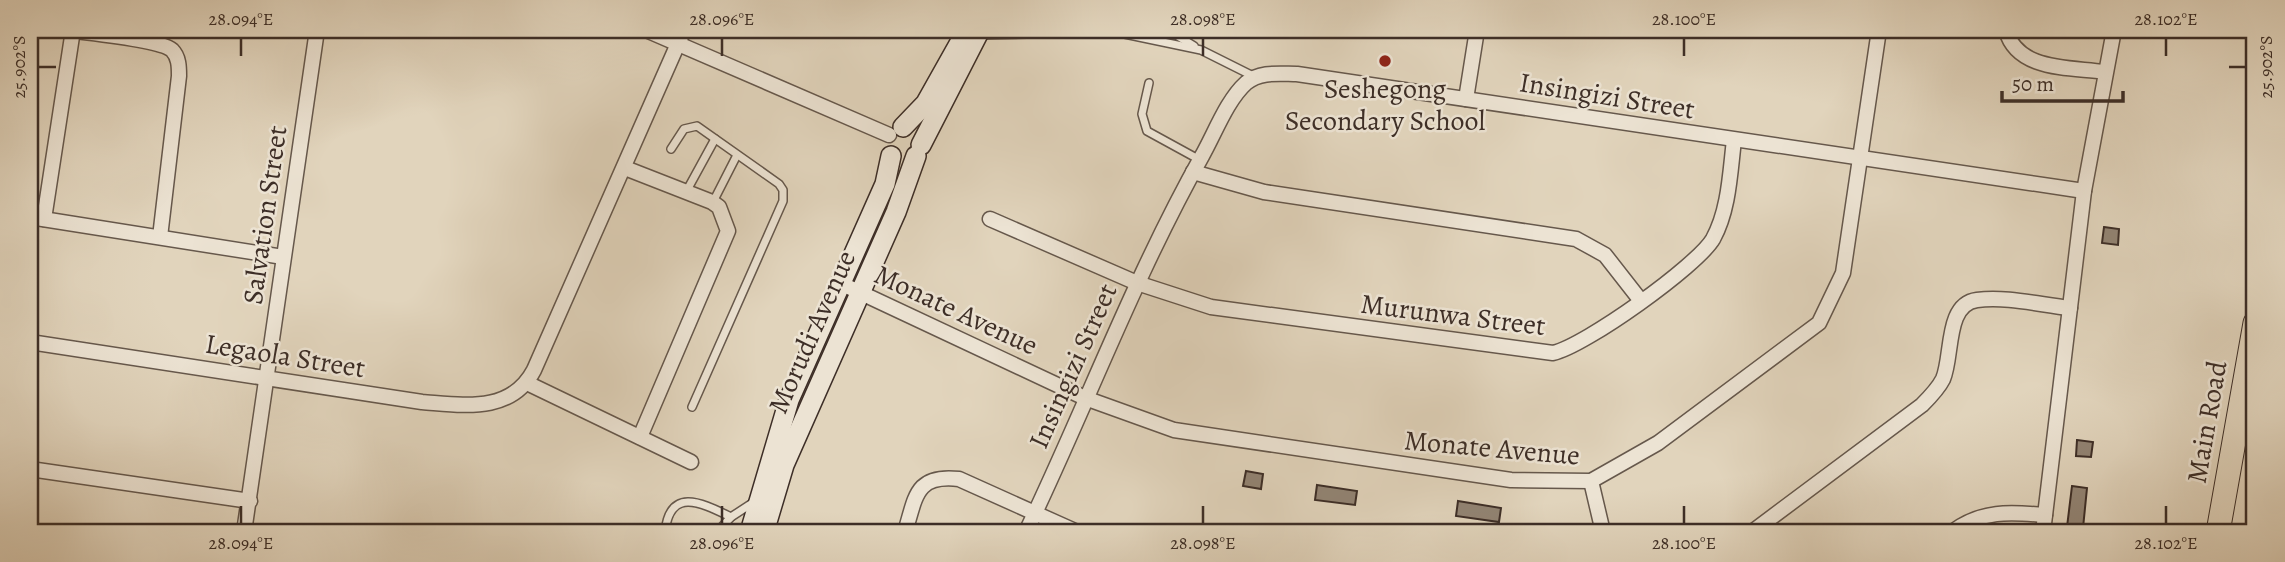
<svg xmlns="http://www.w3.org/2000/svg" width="2285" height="562" viewBox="0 0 2285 562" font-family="Alegreya,serif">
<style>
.building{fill:#928474;stroke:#3d2e27;stroke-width:2}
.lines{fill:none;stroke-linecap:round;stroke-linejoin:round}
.lane-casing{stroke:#66584c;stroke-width:10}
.street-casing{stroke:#66584c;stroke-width:17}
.secondary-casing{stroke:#3d2e27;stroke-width:22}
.primary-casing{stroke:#3d2e27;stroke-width:25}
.lane{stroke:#ece3d3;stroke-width:7}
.street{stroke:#ece3d3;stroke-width:14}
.secondary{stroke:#ece3d3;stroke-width:19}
.primary{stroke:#e1d4bc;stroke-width:23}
.ticks{fill:none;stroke:#3d2e27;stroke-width:2.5}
.poi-dot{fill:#8f2418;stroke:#ece3d3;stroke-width:2.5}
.labels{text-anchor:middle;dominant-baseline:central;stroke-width:5;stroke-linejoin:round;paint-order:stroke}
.poi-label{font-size:28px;fill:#3d2e27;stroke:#ece3d3}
.street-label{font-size:28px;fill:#3d2e27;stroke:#ece3d3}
.neatline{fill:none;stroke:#3d2e27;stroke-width:2.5}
.ticks-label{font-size:18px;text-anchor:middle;fill:#3d2e27}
</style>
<rect width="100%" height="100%" fill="#e1d4bc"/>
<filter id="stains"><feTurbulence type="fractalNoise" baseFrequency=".00286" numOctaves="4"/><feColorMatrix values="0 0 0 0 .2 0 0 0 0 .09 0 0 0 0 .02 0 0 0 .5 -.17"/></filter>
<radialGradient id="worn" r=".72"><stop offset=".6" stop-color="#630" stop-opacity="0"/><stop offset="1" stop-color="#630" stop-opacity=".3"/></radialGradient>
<g class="building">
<path d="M2104 227 2119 229 2118 245 2102 243Z"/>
<path d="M2077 440 2093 442 2091 457 2076 456Z"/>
<path d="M1246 471 1263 474 1261 489 1243 486Z"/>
<path d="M1317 485 1357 491 1355 505 1315 500Z"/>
<path d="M2072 486 2087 488 2083 528 2067 527Z"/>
<path d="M1458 501 1501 508 1499 522 1456 516Z"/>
</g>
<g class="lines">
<g class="lane-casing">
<g id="lane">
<path d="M1168 30 1194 46"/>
<path d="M982 35 1115 32 1201 50 1255 77"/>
<path d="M1149 83 1142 114 1147 131 1200 160"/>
<path d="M671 149 684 129 697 126 779 184 783 190V201L692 407"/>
<path d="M686 192 715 139"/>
<path d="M713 202 737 155"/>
<path d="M665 532C670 486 702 503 731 517"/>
<path d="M717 532 731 517 754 502"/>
</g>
</g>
<g class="street-casing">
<g id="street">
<path d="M68 30C88 33 159 39 172 50 179 57 179 67 179 76L160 237"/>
<path d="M646 30 889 135"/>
<path d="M2006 30C2017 71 2069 67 2104 72"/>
<path d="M1466 99 1477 30"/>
<path d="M625 168 712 202 719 207 728 231 640 437"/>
<path d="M1193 172 1264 192 1576 239 1605 255 1641 301"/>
<path d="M30 217 283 257"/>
<path d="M44 219 73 30"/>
<path d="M990 219 1137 283 1211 307 1553 353C1585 346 1697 266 1713 239 1729 210 1730 173 1734 140"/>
<path d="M842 284 1085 398 1174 430 1511 480 1591 481 1658 443 1819 323 1843 273 1879 30"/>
<path d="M30 342 422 402C463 405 511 414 534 370L684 30"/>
<path d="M527 383 691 462"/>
<path d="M30 469 250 501"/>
<path d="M1591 481 1603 532"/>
<path d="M244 532 317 30"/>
<path d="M905 532C916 497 915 474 959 479L1077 532"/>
<path d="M1026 532C1086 407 1134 277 1202 156 1215 133 1227 100 1246 83 1260 71 1280 74 1297 74L2084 191"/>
<path d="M1752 532 1922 405C1930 397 1938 389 1943 379 1953 356 1945 304 1977 300 2006 296 2041 305 2070 308"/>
<path d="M1952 532C1982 510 2009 512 2045 515"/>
<path d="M2043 532 2084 191 2114 30"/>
</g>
</g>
<g class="secondary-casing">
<g id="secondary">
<path d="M903 127 926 103 967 30"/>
<path d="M921 145 980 30"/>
<path d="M750 532 789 400 885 184 891 156"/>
<path d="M764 532 784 465 896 212 916 156"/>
</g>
</g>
<g class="primary-casing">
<path id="primary" d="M2218 532 2255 323"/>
</g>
<use href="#lane" class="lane"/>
<use href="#street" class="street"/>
<use href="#secondary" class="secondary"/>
<use href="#primary" class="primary"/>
</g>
<path class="ticks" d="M241 38V56M722 38V56M1203 38V56M1684 38V56M2166 38V56M38 67H56M2229 67H2246M241 506V524M722 506V524M1203 506V524M1684 506V524M2166 506V524"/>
<circle class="poi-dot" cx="1385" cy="61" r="7"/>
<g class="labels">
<g class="poi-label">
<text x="1385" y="89">Seshegong<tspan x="1385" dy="32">Secondary School</tspan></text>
</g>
<g class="street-label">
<text transform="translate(1607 96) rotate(9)">Insingizi Street</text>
<text transform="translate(265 215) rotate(-82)">Salvation Street</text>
<text transform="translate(956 310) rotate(25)">Monate Avenue</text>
<text transform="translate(1453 315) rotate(7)">Murunwa Street</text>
<text transform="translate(812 332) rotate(-66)">Morudi Avenue</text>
<text transform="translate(285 356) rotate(9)">Legaola Street</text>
<text transform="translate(1073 366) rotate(-66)">Insingizi Street</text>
<text transform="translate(2207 422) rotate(-80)">Main Road</text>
<text transform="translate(1492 448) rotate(5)">Monate Avenue</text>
</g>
</g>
<rect width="2285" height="562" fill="none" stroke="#e1d4bc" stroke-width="77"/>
<path d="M2002 91v10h121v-10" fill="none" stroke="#3d2e27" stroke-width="3.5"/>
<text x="2012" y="91" font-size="21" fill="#3d2e27" stroke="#ece3d3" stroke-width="5" paint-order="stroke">50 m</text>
<rect x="38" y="38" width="2208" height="486" class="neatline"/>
<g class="ticks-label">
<text x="241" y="25">28.094°E</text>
<text x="722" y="25">28.096°E</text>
<text x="1203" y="25">28.098°E</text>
<text x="1684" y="25">28.100°E</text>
<text x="2166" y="25">28.102°E</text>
<text transform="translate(19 67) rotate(-90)" y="6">25.902°S</text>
<text transform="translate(2266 67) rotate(-90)" y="6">25.902°S</text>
<text x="241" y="549">28.094°E</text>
<text x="722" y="549">28.096°E</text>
<text x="1203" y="549">28.098°E</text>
<text x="1684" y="549">28.100°E</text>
<text x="2166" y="549">28.102°E</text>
</g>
<rect width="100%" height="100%" filter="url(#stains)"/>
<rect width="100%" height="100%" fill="url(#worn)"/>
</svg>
